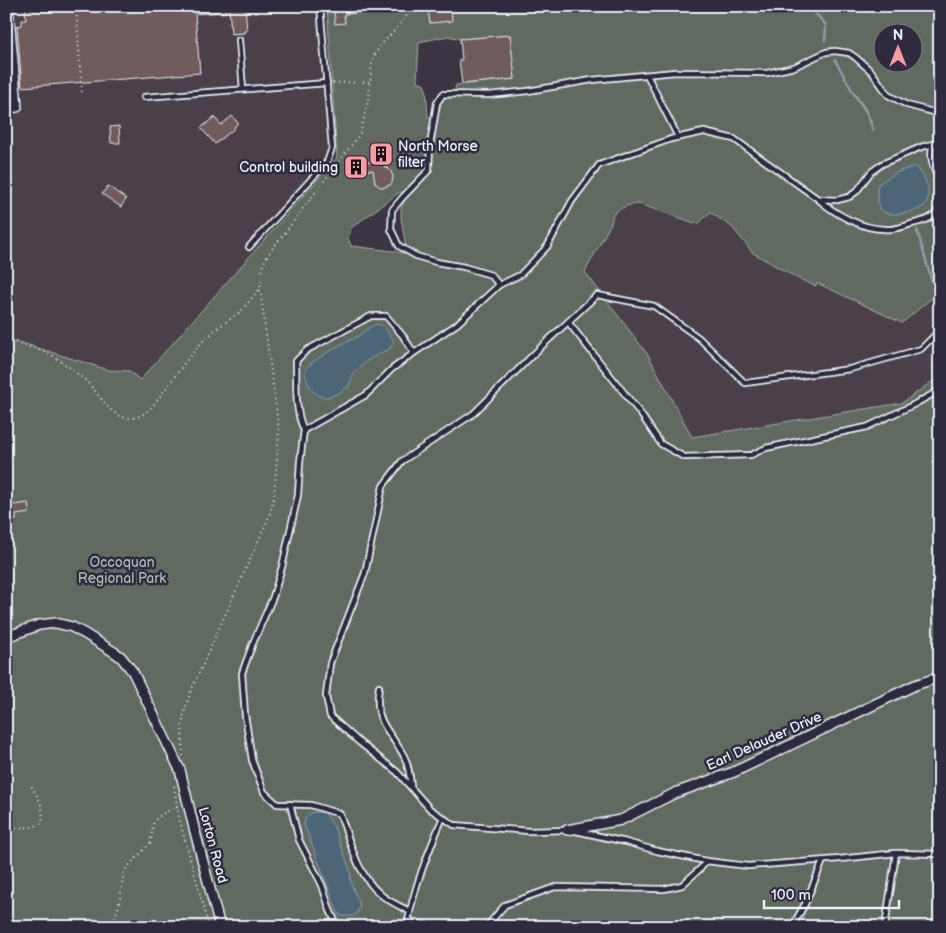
<svg xmlns="http://www.w3.org/2000/svg" width="946" height="933" viewBox="0 0 946 933" font-family="'Balsamiq Sans',sans-serif">
<style>
.built{fill:#4b404a}
.green{fill:#616b60;stroke:#a4aeac;fill-rule:evenodd}
.water{fill:#4d6677;stroke:#8b9eab}
.lines{fill:none;stroke-linecap:round;stroke-linejoin:round}
.stream{stroke:#8b9eab;stroke-width:2.5}
.building{fill:#6f5c5c;stroke:#e8f1f8}
.lane-casing{stroke:#e8f1f8;stroke-width:8}
.street-casing{stroke:#e8f1f8;stroke-width:12}
.path{stroke:#e8f1f8;stroke-width:2;stroke-dasharray:1 4;stroke-linecap:butt}
.lane{stroke:#2f2a3d;stroke-width:4.5}
.street{stroke:#2f2a3d;stroke-width:9}
.labels{text-anchor:middle;dominant-baseline:central;stroke-width:5;stroke-linejoin:round;paint-order:stroke}
.poi-label{font-size:14px;fill:#e8f1f8;stroke:#2f2a3d;text-anchor:start}
.park-label{font-size:14px;fill:#abb5b4;stroke:#2f2a3d}
.street-label{font-size:14px;fill:#e8f1f8;stroke:#2f2a3d}
</style>
<rect width="100%" height="100%" fill="#3c3443"/>
<filter id="ink" filterUnits="userSpaceOnUse"><feTurbulence type="fractalNoise" baseFrequency=".02" numOctaves="2"/><feDisplacementMap in="SourceGraphic" scale="10" xChannelSelector="R" yChannelSelector="G"/><feConvolveMatrix kernelMatrix="1 2 1 2 8 2 1 2 1" color-interpolation-filters="sRGB"/></filter>
<g filter="url(#ink)">
<g class="built">
<path d="M6 6H327L337 158 139 380 6 338Z"/>
<path d="M632 204H639L659 210 710 212 732 227 753 253 902 323 940 291V347L932 353V362L940 368V376L903 403 692 437 648 355 585 272 611 223 614 214 623 208Z"/>
</g>
<path class="green" d="M327 6H940V291L902 323 817 283 816 286 799 279 753 253 732 227 710 212 698 224 639 204C631 204 620 207 614 214 612 216 612 220 611 223L585 272 648 355 692 437 902 403 940 376V927H6V338L108 370 129 371 140 380 337 158ZM884 32H914V62H884ZM510 35 515 79 456 85 453 98H444L441 101 438 117H428L426 89 423 83 417 81 419 42 448 36 460 39ZM400 192 407 197 401 207V218L407 254 393 251 351 246 348 238 351 228Z"/>
<g class="water">
<path d="M914 166 918 168C922 175 929 183 928 192 928 196 928 201 926 204 921 211 894 217 886 213 883 212 881 210 879 209L877 191 878 184 896 173Z"/>
<path d="M376 324C386 324 388 335 394 340 392 350 385 351 377 355 371 358 365 362 360 367 353 373 351 380 348 388H345C342 392 340 393 336 394 321 401 312 395 307 380 306 377 304 373 306 369 309 362 344 342 353 339 361 335 367 328 376 324Z"/>
<path d="M316 812 325 813 334 827 350 870 351 884 360 905 357 913 353 916H343L340 915 338 913 307 832 304 825 305 819 311 813Z"/>
</g>
<g class="lines">
<g class="stream">
<path d="M809 6 826 25 825 40"/>
<path d="M835 60 853 92 867 113 873 129"/>
<path d="M917 230 933 285"/>
</g>
</g>
<g class="building">
<path d="M35 6H226V12L195 14 200 73 22 87 17 26 22 25V20H26L25 7Z"/>
<path d="M229 6H245L247 31H244V33L231 34Z"/>
<path d="M334 6H380V12L344 14 345 23 335 24Z"/>
<path d="M451 8 452 21 430 23 428 10Z"/>
<path d="M510 35 515 79 462 84 459 60H462L460 39Z"/>
<path d="M232 116 238 123 234 127 235 128 215 144 201 128 214 117 221 125Z"/>
<path d="M119 126 120 143H111L110 127Z"/>
<path d="M382 143 388 146 391 149 392 156 390 159 384 166 391 171 393 177 392 183 390 185 384 187H380L375 183 373 170 349 172 348 164 372 162V150L376 145Z"/>
<path d="M108 186 126 199 121 207 102 194Z"/>
<path d="M28 503 29 513 16 515V520L6 521V506Z"/>
</g>
<g class="lines">
<g class="lane-casing">
<g id="lane">
<path d="M239 40 243 89"/>
<path d="M647 75 678 137"/>
<path d="M144 97 327 83"/>
<path d="M940 114 907 105 888 95 872 72 855 57 849 53 835 51 826 52 794 67 767 73 675 72 592 80 528 91 489 95 443 94 437 103 430 145 429 170 403 197 392 210 391 229 399 246 416 256 436 262 464 267 491 275 499 285 520 275 547 247 572 201 599 165 671 139 704 132 734 139 818 199C835 214 861 229 885 229 894 230 903 227 911 224 924 221 934 219 940 207"/>
<path d="M940 140 933 144C928 159 935 170 940 184"/>
<path d="M818 199 837 200 849 197 857 191 871 172 882 164 921 147 933 144"/>
<path d="M249 247 327 162 332 148 320 6"/>
<path d="M568 322 640 413 661 444 684 457 751 455 766 448 867 427 913 405 940 390"/>
<path d="M414 353 392 369 366 395 304 430C294 411 297 382 296 361L307 350 371 316H386L403 336 414 353 457 324 499 285"/>
<path d="M304 430 300 462 298 495 282 567 273 597 253 643 242 673 245 715 252 760 264 792 277 804 311 805 340 814C350 842 357 873 379 893 387 901 400 906 409 911"/>
<path d="M379 687C373 722 389 729 404 756 409 766 410 776 411 787"/>
<path d="M290 804 299 840 322 885 330 910 335 921"/>
<path d="M568 830 529 831 454 825 430 809 397 772 359 742 330 716 326 696 330 663 365 573 383 486 402 461 473 414 543 345 597 295 654 306 699 338 745 383 850 369 921 349 940 330"/>
<path d="M576 831 626 842 657 851 706 861 748 866 840 859 896 853 940 854"/>
<path d="M408 920 431 927"/>
<path d="M407 927C413 889 428 853 443 817"/>
<path d="M486 927 505 905 555 887 664 889 682 885 701 868 706 861"/>
<path d="M792 927 805 904 823 861"/>
<path d="M885 927 896 853"/>
</g>
</g>
<g class="street-casing">
<g id="street">
<path d="M6 108 17 107 8 6"/>
<path d="M6 637 39 625 56 623 72 627 85 634 114 652 121 657 133 672 180 770 194 828 220 927"/>
<path d="M567 830 621 820 675 793 734 772 915 685 940 677"/>
</g>
</g>
<g class="path">
<path d="M24 6V10L69 6"/>
<path d="M76 6 82 94"/>
<path d="M333 83 370 82"/>
<path d="M6 252 13 250"/>
<path d="M6 338C18 346 33 346 46 352 58 358 73 370 84 379 97 390 107 413 125 418 136 420 145 414 152 407L186 361 202 342 216 329 240 312 260 289"/>
<path d="M183 756 182 727 184 713 191 691 269 517 274 497 279 430 260 289 263 264 267 256 360 134 369 97 372 63 374 56 380 46 398 27 414 6"/>
<path d="M174 786 179 818 209 927"/>
<path d="M6 827C19 828 31 829 42 823 45 808 38 796 30 784"/>
<path d="M112 927 119 905 124 871 150 843 154 821 162 814 177 806"/>
</g>
<use href="#lane" class="lane"/>
<use href="#street" class="street"/>
</g>
</g>
<defs>
<g id="building-square" transform="scale(1.25)"><rect x="-9" y="-9" width="18" height="18" rx="4" fill="#ff9aa2" stroke="#2f2a3d"/><path d="M-4-6H4V6H1V3H-1V6H-4ZM-2.5-4.3h1.7v1.8h-1.7ZM.8-4.3h1.7v1.8H.8ZM-2.5-1h1.7V.8h-1.7ZM.8-1h1.7V.8H.8Z" fill="#111"/></g>
</defs>
<g fill-rule="evenodd">
<use href="#building-square" x="381" y="154"/>
<use href="#building-square" x="356" y="167"/>
</g>
<g class="labels">
<g class="poi-label">
<text x="398" y="146">North Morse<tspan x="398" dy="16">filter</tspan></text>
<text x="338" y="167" text-anchor="end">Control building</text>
</g>
<g class="park-label">
<text x="122" y="562">Occoquan<tspan x="122" dy="16">Regional Park</tspan></text>
</g>
<g class="street-label">
<text transform="translate(764 741) rotate(-24)">Earl Delauder Drive</text>
<text transform="translate(213 845) rotate(75)">Lorton Road</text>
</g>
</g>
<rect width="946" height="933" fill="none" stroke="#2f2a3d" stroke-width="25"/>
<rect x="12" y="12" width="921" height="908" fill="none" stroke="#e8f1f8" stroke-width="2" filter="url(#ink)"/>
<g transform="translate(898 48)"><circle r="24" fill="#2f2a3d" stroke="#797a88"/>
<path d="M0-4L9 19L0 12L-9 19Z" fill="#ff9aa2"/>
<text y="-8" font-size="14" font-weight="bold" text-anchor="middle" fill="#e8f1f8">N</text>
</g>
<path d="M764 900v8h135v-8" fill="none" stroke="#e8f1f8" stroke-width="2.5"/>
<text x="771" y="900" font-size="15" fill="#e8f1f8" stroke="#2f2a3d" stroke-width="4" paint-order="stroke">100 m</text>
</svg>
